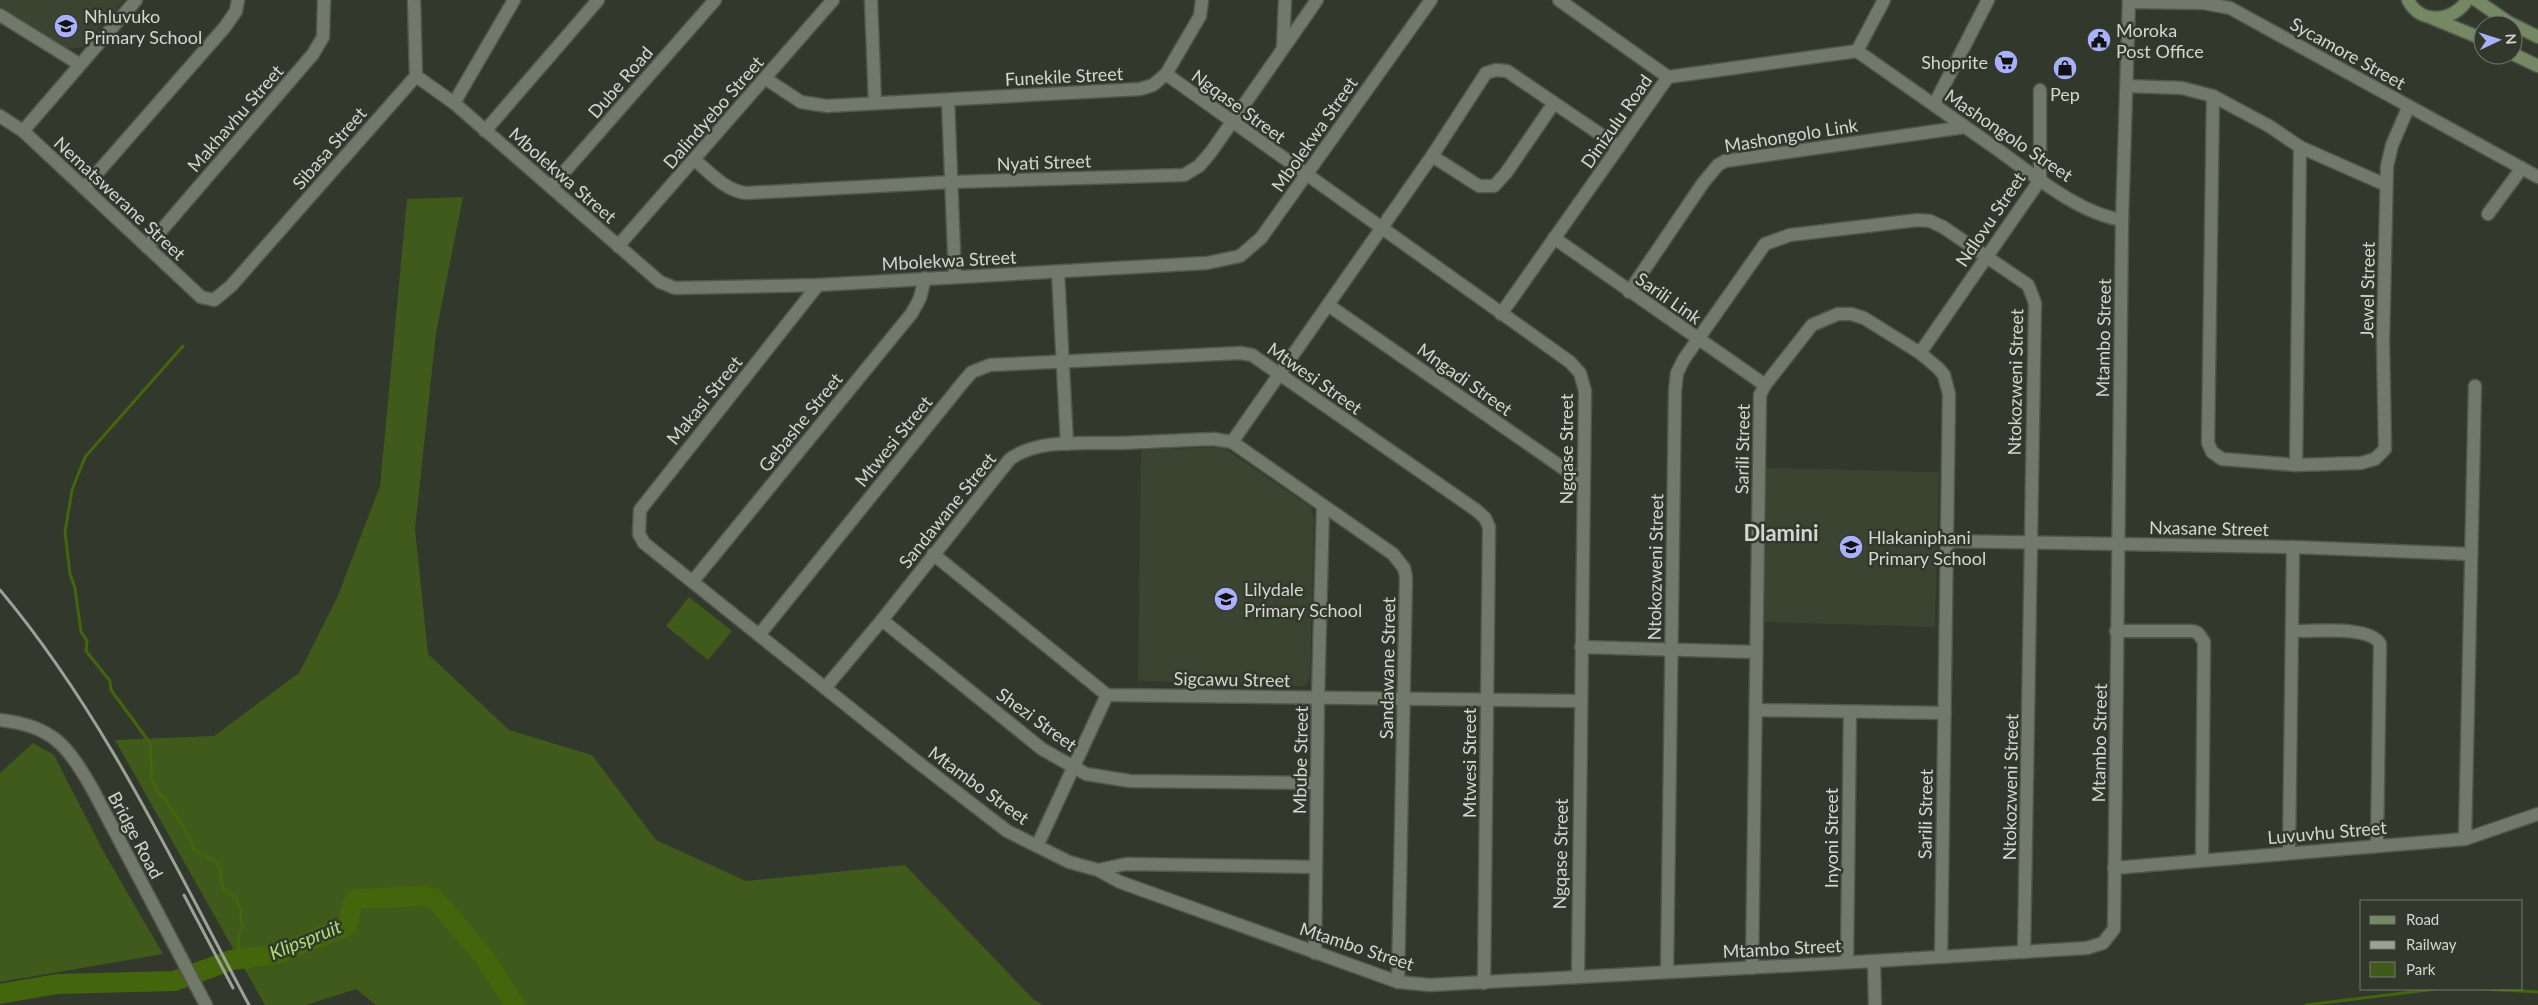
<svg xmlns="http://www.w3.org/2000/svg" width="2538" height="1005" viewBox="0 0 2538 1005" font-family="Lato,sans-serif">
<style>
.built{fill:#3a4431}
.green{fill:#3f5a1a}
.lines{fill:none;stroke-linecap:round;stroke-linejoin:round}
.stream{stroke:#43650b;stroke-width:3}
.river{stroke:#43650b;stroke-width:20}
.minor-casing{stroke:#52574c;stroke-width:15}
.tertiary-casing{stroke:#52574c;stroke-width:15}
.secondary-casing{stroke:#52574c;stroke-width:15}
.minor{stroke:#71796a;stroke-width:12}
.tertiary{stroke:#71796a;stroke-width:12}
.secondary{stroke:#768863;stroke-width:12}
.rail{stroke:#9da299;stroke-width:3}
.labels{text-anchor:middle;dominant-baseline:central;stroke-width:5;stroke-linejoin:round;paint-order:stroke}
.poi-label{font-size:18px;fill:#d3d7cf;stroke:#32392c;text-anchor:start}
.street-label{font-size:18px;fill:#d3d7cf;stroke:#32392c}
.water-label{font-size:19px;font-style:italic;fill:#acdd71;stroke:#32392c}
.district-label{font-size:22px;font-weight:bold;fill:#d3d7cf;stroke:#32392c}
</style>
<rect width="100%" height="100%" fill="#32392c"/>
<g class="built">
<path d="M0 0H124L83 47 66 49 0 6Z"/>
<path d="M1222 447 1311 507 1314 519 1310 679 1304 686 1138 681 1141 450Z"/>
<path d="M1766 468 1939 472 1935 627 1764 622Z"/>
</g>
<g class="green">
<path d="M463 197 436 333 415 529 428 654 509 730 592 755 656 840 746 881 905 865 1033 999 1043 1005H376L356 989 306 1005H265L115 740 214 736 299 673 337 598 380 486 407 199Z"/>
<path d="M689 597 732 631 708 660 666 626Z"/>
<path d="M33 743 54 755 106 856 163 954 0 982V773Z"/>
</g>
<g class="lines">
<g class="stream">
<path d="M183 346 85 457 72 490 65 532 70 574 75 588 81 632 87 641 86 651 110 681 111 690 150 743 152 781 157 791 166 800 187 832 194 849 216 862 221 871V880L224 890 236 898 240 907 242 928 238 938 239 959"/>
<path d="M2484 989 2538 992"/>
<path d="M2306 1005 2436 989"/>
</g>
<path class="river" d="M0 994 57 984 174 981 232 960 278 954 347 926C351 916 349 907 356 899L422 896 434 898 484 957 515 1005"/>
<g class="minor-casing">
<g id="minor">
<path d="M871 0 875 103"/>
<path d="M1559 0 1668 77"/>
<path d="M2129 2 2203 3 2230 8 2538 177"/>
<path d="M0 15 79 64"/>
<path d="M1283 46 1285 0"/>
<path d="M1857 51C1902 83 1948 115 1994 147 2031 173 2077 213 2122 220"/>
<path d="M1166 74 1570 362 1580 373 1585 391 1578 977"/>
<path d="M416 76 454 103 660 282 675 288 818 285 1207 263 1240 256 1261 238 1431 0"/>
<path d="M766 79 801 102 827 106 1140 89 1153 85 1166 74 1200 16 1202 0"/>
<path d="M2127 86 2182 88 2213 96 2269 126 2300 147 2386 185"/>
<path d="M2213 96 2208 443 2212 452 2222 459 2296 465 2361 463 2375 459 2385 449 2383 340 2387 166 2392 145 2408 108"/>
<path d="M948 100 955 276"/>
<path d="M454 103 514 0"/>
<path d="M1934 105 1988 0"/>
<path d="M0 116 23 131 201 297 214 300 231 286 416 76 414 0"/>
<path d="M23 131 136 0"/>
<path d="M485 131 598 0"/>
<path d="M1432 156 1479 186H1494L1506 173 1554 103"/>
<path d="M695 160C710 173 726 191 746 193L952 182 1184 175 1199 166 1211 152 1317 0"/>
<path d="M551 187 715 0"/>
<path d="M84 188 225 27 236 11 238 0"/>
<path d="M2488 214 2522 168"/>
<path d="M1554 238 1765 385"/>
<path d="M618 246 833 0"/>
<path d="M147 247 313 54 323 37 324 0"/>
<path d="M1058 272 1067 444"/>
<path d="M818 285 640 510 639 534 644 543 915 760 1007 831 1069 862 1098 870 1120 882 1398 982 1430 985 1874 961"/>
<path d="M1629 292 1703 183 1718 165 1725 161 1965 127"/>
<path d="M1328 305 1583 482"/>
<path d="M1501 314 1668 77 1857 51 1884 0"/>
<path d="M1920 353 2040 180V90"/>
<path d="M1232 442 1432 156 1486 73 1496 70 1507 71 1619 147"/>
<path d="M2296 465 2300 147"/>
<path d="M1947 541 2293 547 2470 554"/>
<path d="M933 554 1107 695 1580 701"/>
<path d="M693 581 912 313 920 298 925 278"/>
<path d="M882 620 1042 749 1086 774 1130 781 1317 783"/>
<path d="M2116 631H2193L2198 633 2204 642 2202 860"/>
<path d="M2294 631C2313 632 2370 625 2380 644L2377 846"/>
<path d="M759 635 964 381 972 372 990 365 1240 353 1252 355 1476 510 1485 518 1489 527 1484 983"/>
<path d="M1581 647 1756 652"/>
<path d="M825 688 882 620 1010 459C1039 438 1084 444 1118 443 1150 442 1182 440 1214 439L1232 442 1393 554 1404 568 1406 577 1398 982"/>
<path d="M1756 710 1945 713"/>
<path d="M2465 839 2475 386"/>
<path d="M1037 846 1107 695"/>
<path d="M2289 853 2293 547"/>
<path d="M1098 870 1126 864 1316 867"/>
<path d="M1315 953 1318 697 1323 507"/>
<path d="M1847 962 1850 713"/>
<path d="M1752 968 1760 395 1765 385 1812 325 1838 314H1851L1864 318 1920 353 1938 368 1944 375 1949 394 1941 957"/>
<path d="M1667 972 1675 391 1677 373 1684 359 1765 244 1790 235 1918 220 1930 221 1943 227 2028 285 2035 303 2024 952"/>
</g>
</g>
<g class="tertiary-casing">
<g id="tertiary">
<path d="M0 720C53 726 67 745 93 790L206 1005"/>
<path d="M2114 868 2465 839 2538 814"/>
<path d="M1875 1005 1874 961 2087 948 2103 943 2114 929 2122 220 2129 0"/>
</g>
</g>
<g class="secondary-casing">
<g id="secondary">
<path d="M2408 0C2420 25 2454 22 2467 0"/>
<path d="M2476 0 2508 22 2538 37"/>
<path d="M2434 19 2483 39"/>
<path d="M2513 54 2538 66"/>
</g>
</g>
<use href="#minor" class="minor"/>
<use href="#tertiary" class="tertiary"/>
<use href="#secondary" class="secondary"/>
<g class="rail">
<path d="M0 590C104 714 173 863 249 1005"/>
<path d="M184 895 233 988"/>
</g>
</g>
<defs>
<g id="school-disc" transform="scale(1.25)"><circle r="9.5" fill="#a9b0fc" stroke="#32392c"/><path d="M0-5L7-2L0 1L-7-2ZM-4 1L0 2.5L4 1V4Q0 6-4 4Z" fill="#111"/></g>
<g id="civic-disc" transform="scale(1.25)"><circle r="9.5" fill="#a9b0fc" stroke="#32392c"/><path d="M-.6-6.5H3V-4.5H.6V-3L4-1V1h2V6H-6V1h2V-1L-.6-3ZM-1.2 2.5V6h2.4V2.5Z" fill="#111"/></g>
<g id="supermarket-disc" transform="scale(1.25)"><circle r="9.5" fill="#a9b0fc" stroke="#32392c"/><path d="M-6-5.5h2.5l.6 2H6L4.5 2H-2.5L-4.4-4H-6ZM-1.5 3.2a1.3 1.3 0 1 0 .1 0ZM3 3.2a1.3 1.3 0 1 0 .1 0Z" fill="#111"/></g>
<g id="shop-disc" transform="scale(1.25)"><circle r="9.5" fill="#a9b0fc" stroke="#32392c"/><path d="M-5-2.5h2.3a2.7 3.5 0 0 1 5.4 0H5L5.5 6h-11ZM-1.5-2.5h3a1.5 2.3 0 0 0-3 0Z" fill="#111"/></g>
</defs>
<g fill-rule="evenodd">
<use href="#school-disc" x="66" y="26"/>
<use href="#civic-disc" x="2099" y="40"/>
<use href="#supermarket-disc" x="2006" y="62"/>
<use href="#shop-disc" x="2065" y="68"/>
<use href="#school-disc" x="1851" y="547"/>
<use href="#school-disc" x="1226" y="599"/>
</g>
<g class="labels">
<g class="poi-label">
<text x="84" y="16">Nhluvuko<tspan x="84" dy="21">Primary School</tspan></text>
<text x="2116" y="30">Moroka<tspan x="2116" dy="21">Post Office</tspan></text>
<text x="1988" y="62" text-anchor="end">Shoprite</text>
<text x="2065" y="94" text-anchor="middle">Pep</text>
<text x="1868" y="537">Hlakaniphani<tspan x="1868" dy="21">Primary School</tspan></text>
<text x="1244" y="589">Lilydale<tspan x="1244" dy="21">Primary School</tspan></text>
</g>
<g class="street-label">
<text transform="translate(2348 53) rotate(29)">Sycamore Street</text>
<text transform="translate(1064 76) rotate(-3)">Funekile Street</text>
<text transform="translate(620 82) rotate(-49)">Dube Road</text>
<text transform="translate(1239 106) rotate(36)">Ngqase Street</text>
<text transform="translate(713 112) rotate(-49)">Dalindyebo Street</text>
<text transform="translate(235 118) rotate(-49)">Makhavhu Street</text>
<text transform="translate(1616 121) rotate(-55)">Dinizulu Road</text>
<text transform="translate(1314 134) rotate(-55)">Mbolekwa Street</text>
<text transform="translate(1791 135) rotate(-9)">Mashongolo Link</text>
<text transform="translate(2009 135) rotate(34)">Mashongolo Street</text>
<text transform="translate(329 148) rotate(-49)">Sibasa Street</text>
<text transform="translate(1044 162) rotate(-2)">Nyati Street</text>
<text transform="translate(563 175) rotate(41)">Mbolekwa Street</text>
<text transform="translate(120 198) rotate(43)">Nematswerane Street</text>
<text transform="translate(1990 219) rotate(-56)">Ndlovu Street</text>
<text transform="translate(949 260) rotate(-3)">Mbolekwa Street</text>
<text transform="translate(2367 290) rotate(-89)">Jewel Street</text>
<text transform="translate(1669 298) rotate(35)">Sarili Link</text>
<text transform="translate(2103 338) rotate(-89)">Mtambo Street</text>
<text transform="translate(1315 378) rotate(35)">Mtwesi Street</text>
<text transform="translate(1465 379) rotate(35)">Mngadi Street</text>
<text transform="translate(2015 382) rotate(-89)">Ntokozweni Street</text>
<text transform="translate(704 400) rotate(-51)">Makasi Street</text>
<text transform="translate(800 422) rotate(-51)">Gebashe Street</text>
<text transform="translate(893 441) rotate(-51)">Mtwesi Street</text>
<text transform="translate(1566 449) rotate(-90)">Ngqase Street</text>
<text transform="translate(1742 449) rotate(-89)">Sarili Street</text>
<text transform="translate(947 510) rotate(-51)">Sandawane Street</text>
<text transform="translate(2209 528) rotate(1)">Nxasane Street</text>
<text transform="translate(1655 567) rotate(-89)">Ntokozweni Street</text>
<text transform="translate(1387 668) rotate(-89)">Sandawane Street</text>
<text transform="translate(1232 679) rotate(1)">Sigcawu Street</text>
<text transform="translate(1037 719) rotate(36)">Shezi Street</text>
<text transform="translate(2099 743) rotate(-89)">Mtambo Street</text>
<text transform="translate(1300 760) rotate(-89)">Mbube Street</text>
<text transform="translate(1469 763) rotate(-90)">Mtwesi Street</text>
<text transform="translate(979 785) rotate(36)">Mtambo Street</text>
<text transform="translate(2010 787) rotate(-89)">Ntokozweni Street</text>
<text transform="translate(1925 814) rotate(-89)">Sarili Street</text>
<text transform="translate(2327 832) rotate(-5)">Luvuvhu Street</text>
<text transform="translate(136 835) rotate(62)">Bridge Road</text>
<text transform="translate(1831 838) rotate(-90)">Inyoni Street</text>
<text transform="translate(1560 854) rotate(-89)">Ngqase Street</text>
<text transform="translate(1357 946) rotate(18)">Mtambo Street</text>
<text transform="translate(1782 948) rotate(-3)">Mtambo Street</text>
</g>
<g class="water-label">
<text transform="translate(305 939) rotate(-22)">Klipspruit</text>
</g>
<g class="district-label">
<text x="1781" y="532">Dlamini</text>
</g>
</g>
<rect x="2360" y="900" width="162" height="90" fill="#32392c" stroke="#72786d"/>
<rect x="2370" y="916" width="25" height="8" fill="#768863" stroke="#72786d"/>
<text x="2406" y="925" font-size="15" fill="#d3d7cf">Road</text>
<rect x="2370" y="941" width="25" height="8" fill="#9da299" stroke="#72786d"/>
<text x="2406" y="950" font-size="15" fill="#d3d7cf">Railway</text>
<rect x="2370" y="962" width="25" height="15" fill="#3f5a1a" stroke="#72786d"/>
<text x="2406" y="975" font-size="15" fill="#d3d7cf">Park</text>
<g transform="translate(2498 40) rotate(86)"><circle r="24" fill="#32392c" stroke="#72786d"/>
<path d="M0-4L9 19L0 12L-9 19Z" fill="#a9b0fc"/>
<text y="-8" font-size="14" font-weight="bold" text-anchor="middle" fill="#d3d7cf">N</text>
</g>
</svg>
